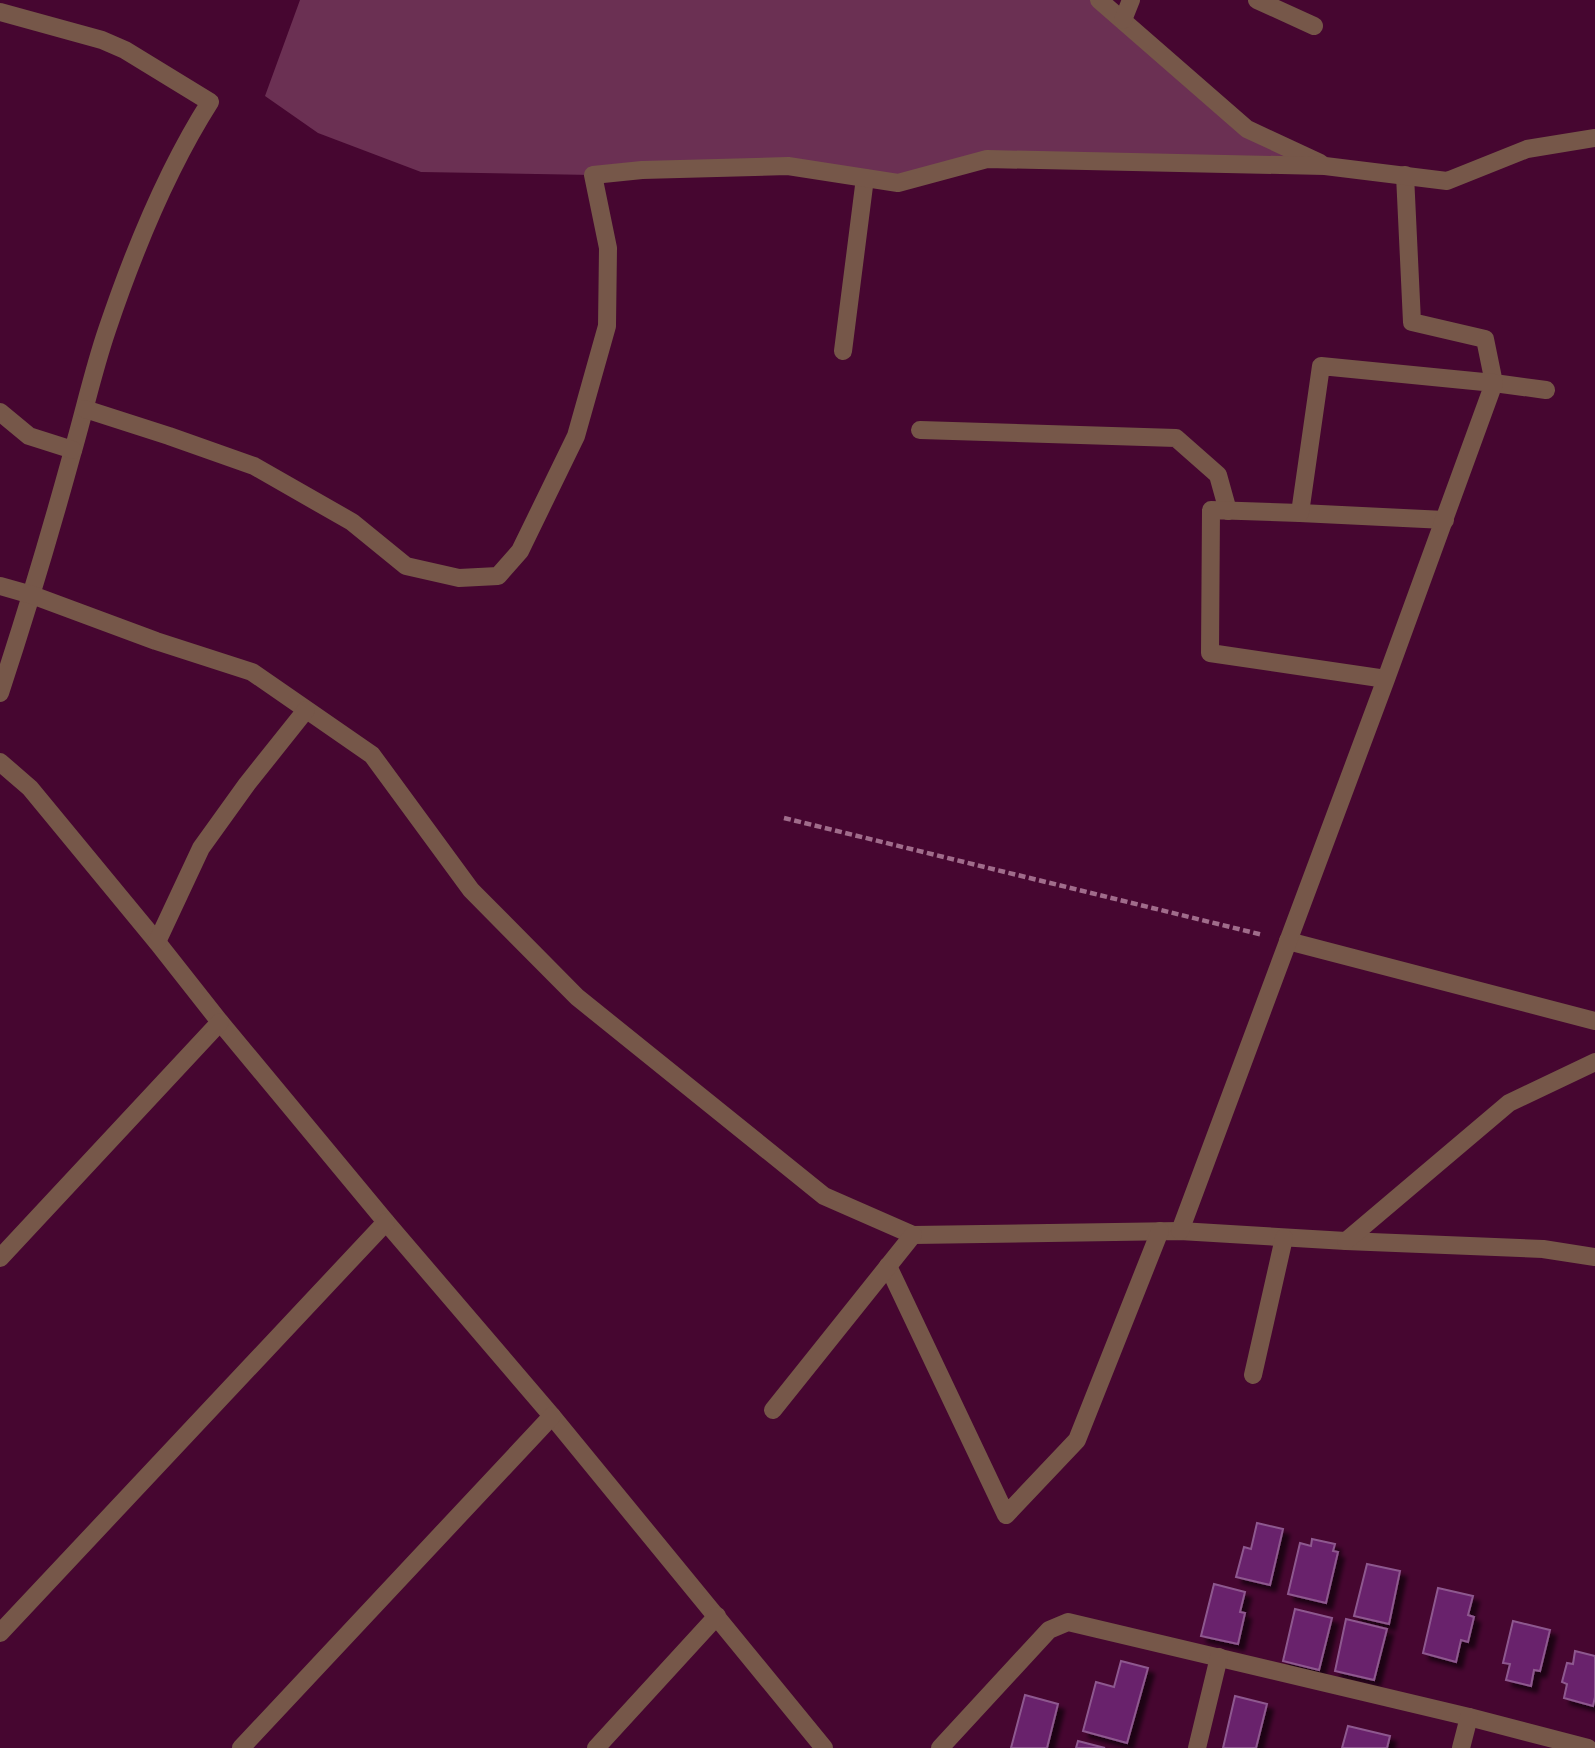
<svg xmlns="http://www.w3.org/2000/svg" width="1595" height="1748" viewBox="0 0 1595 1748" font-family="'Crimson Pro',serif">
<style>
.green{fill:#6b3053}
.building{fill:#69216c;stroke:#8e598f;stroke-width:2;filter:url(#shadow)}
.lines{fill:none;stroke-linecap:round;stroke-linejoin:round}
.path{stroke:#a06c8b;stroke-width:4.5;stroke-dasharray:7 3.5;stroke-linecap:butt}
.minor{stroke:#765749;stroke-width:18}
</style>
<defs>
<filter id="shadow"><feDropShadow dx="6" dy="6" stdDeviation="2" flood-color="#0009"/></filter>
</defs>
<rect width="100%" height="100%" fill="#460630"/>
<path class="green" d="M300 0H1099L1247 129 1325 166 987 159 898 183 788 166 593 175 421 172 318 133 265 96Z"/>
<g class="building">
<path d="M1257 1523 1283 1529 1270 1585 1236 1577 1244 1547 1251 1549Z"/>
<path d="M1312 1539 1335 1544 1333 1551 1338 1552 1326 1603 1288 1594 1300 1543 1311 1546Z"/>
<path d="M1367 1564 1400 1571 1389 1624 1354 1616Z"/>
<path d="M1214 1584 1245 1592 1240 1612 1245 1613 1238 1644 1201 1636Z"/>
<path d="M1438 1588 1473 1596 1468 1615 1474 1617 1468 1642 1461 1640 1456 1662 1423 1653Z"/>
<path d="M1295 1609 1332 1618 1319 1670 1283 1661Z"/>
<path d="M1346 1619 1387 1629 1374 1680 1335 1671Z"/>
<path d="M1513 1621 1550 1630 1540 1671 1534 1670 1531 1686 1506 1680 1510 1664 1503 1663Z"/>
<path d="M1575 1651 1595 1656V1697L1593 1706 1564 1698 1567 1684 1562 1682 1567 1663 1573 1664Z"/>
<path d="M1121 1661 1148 1668 1127 1743 1083 1731 1096 1682 1114 1687Z"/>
<path d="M1025 1695 1058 1704 1047 1748H1011Z"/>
<path d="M1235 1696 1267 1704 1256 1748H1223Z"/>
<path d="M1348 1726 1390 1736 1387 1748H1342Z"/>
<path d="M1078 1741 1105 1748H1076Z"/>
</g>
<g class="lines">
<path class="path" d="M784 818 1263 935"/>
<g class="minor">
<path d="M1099 0 1247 129 1320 163"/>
<path d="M1257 0 1314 26"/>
<path d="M0 12 102 40 125 50 210 102C166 171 133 253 107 330 93 371 84 413 72 454 50 534 26 614 0 693"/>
<path d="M1123 20 1131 0"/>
<path d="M1405 175 1412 322 1485 339 1494 383 1546 390"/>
<path d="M843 351 865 178"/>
<path d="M85 409 169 436 254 466 352 522 406 566 459 578 498 576 520 551 576 436 607 326 608 248 593 175 642 170 788 166 898 183 987 159 1325 166 1447 181 1527 149 1595 138"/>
<path d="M0 412 29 436 73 450"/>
<path d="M920 430 1176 438 1218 475 1228 511"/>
<path d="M1300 513 1445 520"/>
<path d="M0 586 32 595 156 641 252 672 372 755 471 890 577 997 824 1196 913 1235 1180 1231 1346 1241 1543 1249 1595 1257"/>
<path d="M0 762 30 788 157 942 220 1022 386 1222 552 1416 824 1748"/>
<path d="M1288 941 1595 1021"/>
<path d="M157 942 201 848 247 784 306 710"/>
<path d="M1180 1231 1386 679 1494 383 1321 366 1300 513 1211 510 1210 653 1386 679"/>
<path d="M1346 1241 1509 1103 1595 1062"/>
<path d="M0 1258 220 1022"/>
<path d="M888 1266 1006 1515 1077 1440 1160 1231"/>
<path d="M1253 1375 1284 1238"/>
<path d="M773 1410 913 1235"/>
<path d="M0 1633 386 1222"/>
<path d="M241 1748 552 1416"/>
<path d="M596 1748 717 1616"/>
<path d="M940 1748 1049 1630 1068 1622 1469 1717 1588 1748"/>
<path d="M1197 1748 1219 1657"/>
<path d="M1461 1748 1469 1717"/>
</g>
</g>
</svg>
